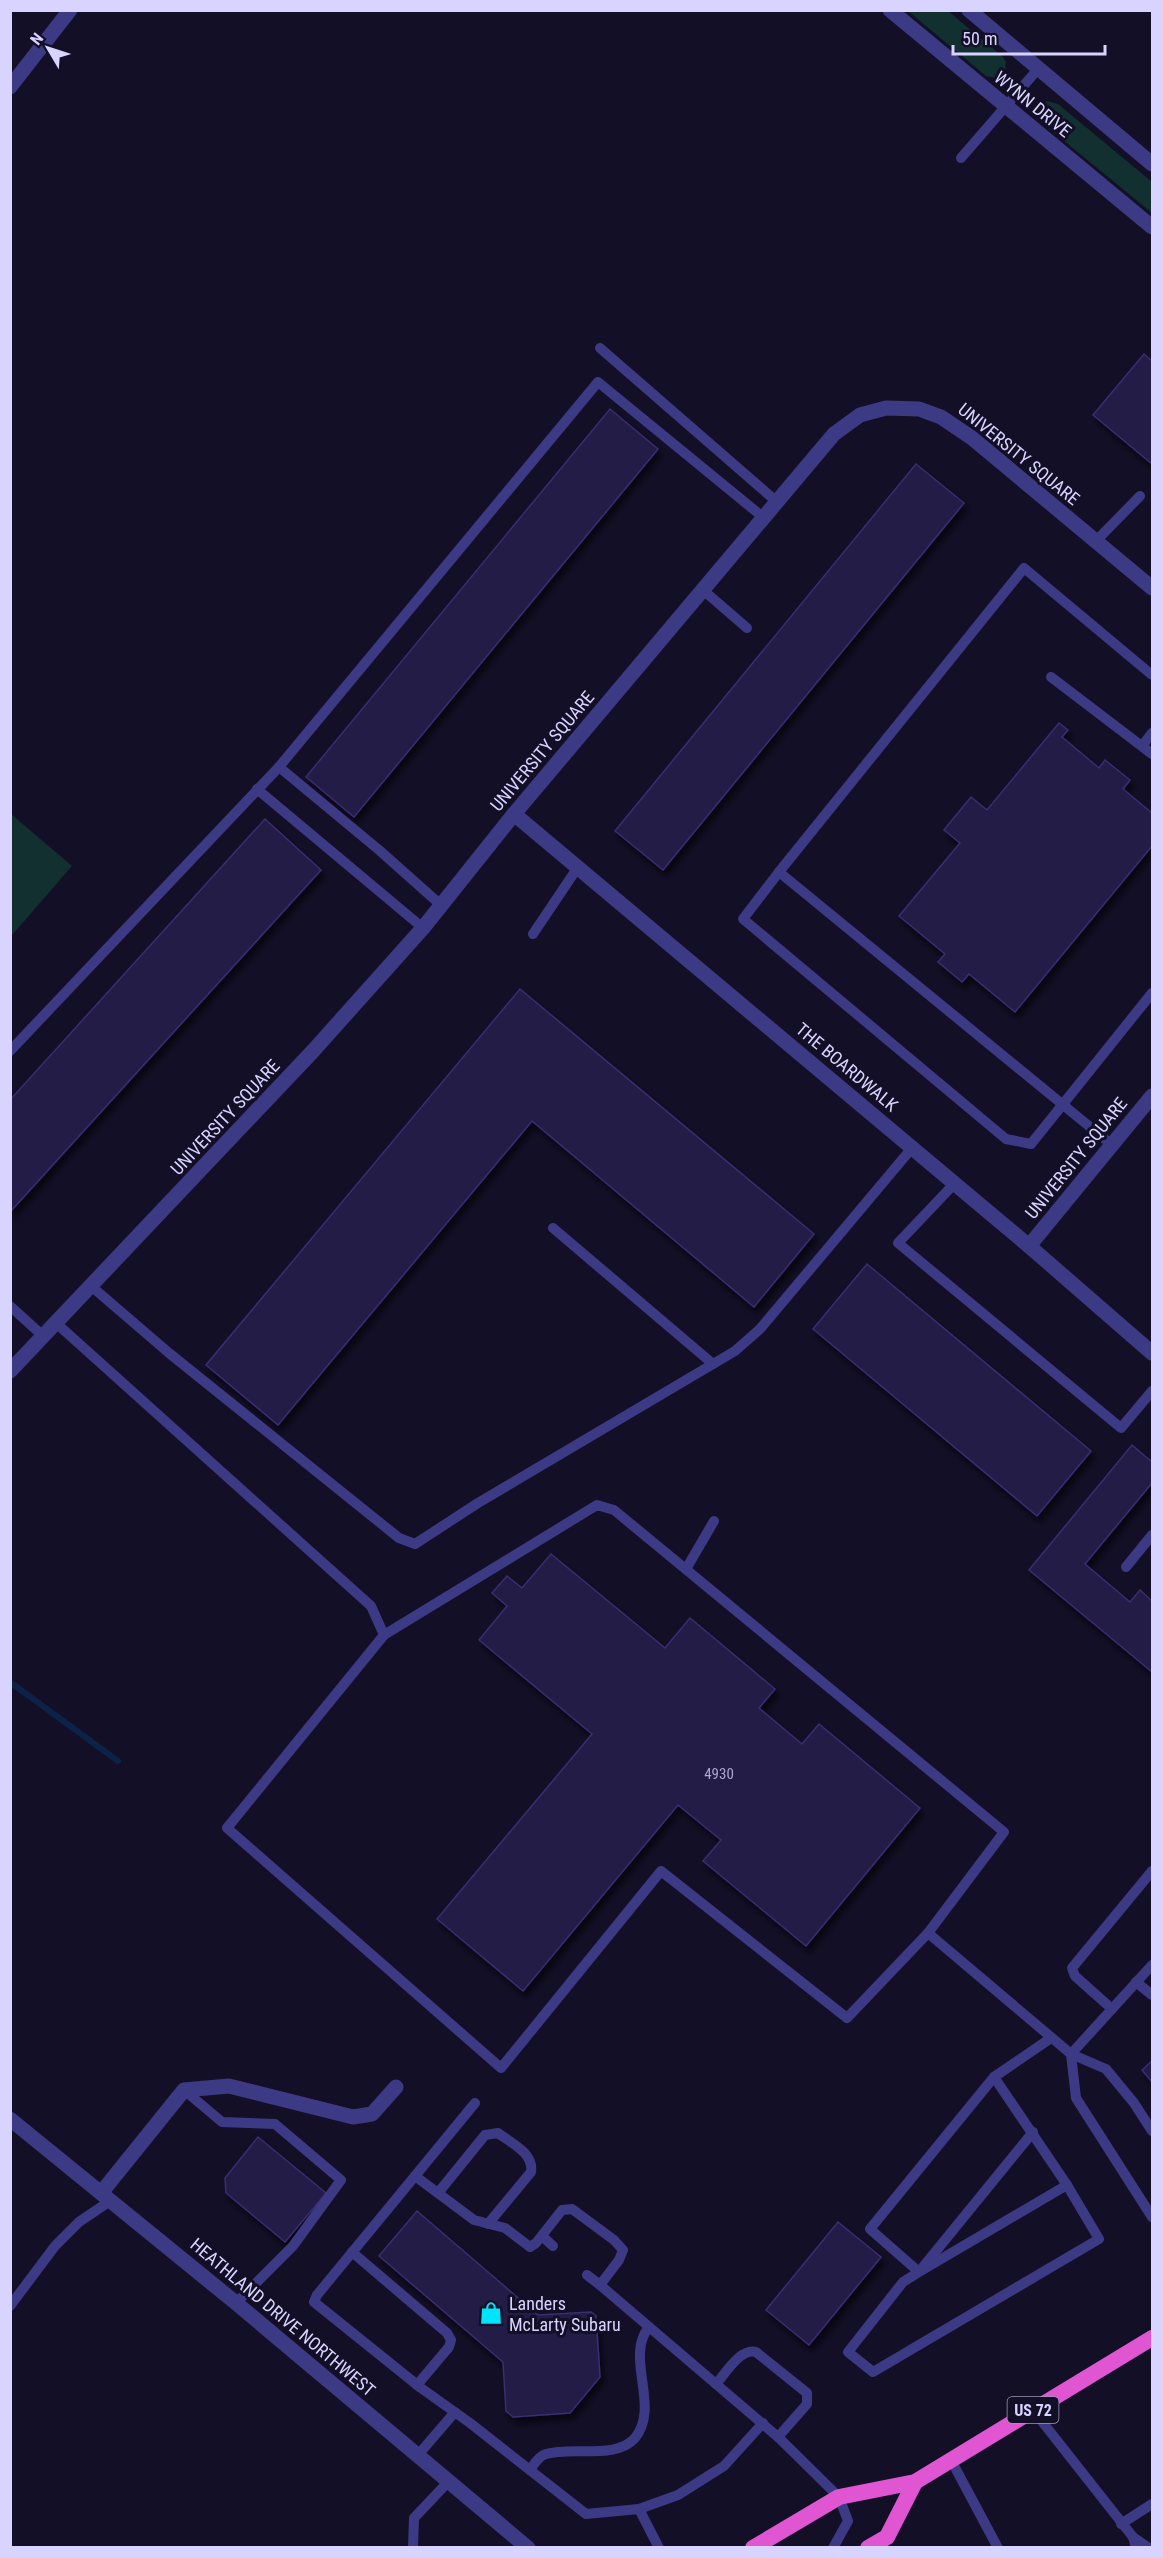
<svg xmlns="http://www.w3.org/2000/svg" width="1163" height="2558" viewBox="0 0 1163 2558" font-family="'Roboto Condensed',sans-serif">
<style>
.green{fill:#12302f}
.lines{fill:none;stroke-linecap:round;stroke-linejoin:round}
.stream{stroke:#0c2248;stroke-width:6}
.building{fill:#241b47;stroke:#3b2d73;stroke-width:1.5;filter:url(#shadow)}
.service{stroke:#3d3a85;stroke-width:10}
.minor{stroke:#3d3a85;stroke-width:15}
.tertiary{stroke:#3d3a85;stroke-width:15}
.trunk{stroke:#e055d1;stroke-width:16}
.labels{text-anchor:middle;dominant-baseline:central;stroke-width:6;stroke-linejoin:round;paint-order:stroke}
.number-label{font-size:15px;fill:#aca6d1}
.shield{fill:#130f26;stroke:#9e99be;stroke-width:1.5}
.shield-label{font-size:16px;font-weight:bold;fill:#d9d4ff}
.street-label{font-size:18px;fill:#d9d4ff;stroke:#130f26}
.poi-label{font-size:18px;fill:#d9d4ff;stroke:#130f26;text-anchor:start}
</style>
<defs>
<filter id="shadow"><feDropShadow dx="3.5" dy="6" stdDeviation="3" flood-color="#0009"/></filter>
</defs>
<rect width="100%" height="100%" fill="#130f26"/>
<g class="green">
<path d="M908 11H948L1003 57 1006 62 1005 70 995 78 986 76Z"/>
<path d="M1047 101 1058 104 1152 182V213L1041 122 1036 114 1038 108Z"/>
<path d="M11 814 72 866 12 935 10 933Z"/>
</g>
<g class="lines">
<path class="stream" d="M10 1682 118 1761"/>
</g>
<g class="building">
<path d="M1144 354 1152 361V464L1093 415Z"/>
<path d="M610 409 658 449 354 817 306 777Z"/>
<path d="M916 464 964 503 663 870 615 831Z"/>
<path d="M1059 723 1068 730 1062 737 1099 768 1105 760 1130 780 1123 789 1152 813V846L1015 1012 969 974 962 982 938 962 945 954 899 916 960 843 944 830 971 797 987 810Z"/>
<path d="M265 819 321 870 10 1212V1100Z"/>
<path d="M520 989 814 1234 754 1307 532 1121 278 1425 206 1365Z"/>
<path d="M867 1264 1091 1451 1037 1516 813 1329Z"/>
<path d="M1132 1445 1152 1462V1483L1085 1564 1130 1602 1140 1590 1152 1601V1672L1029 1570Z"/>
<path d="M551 1554 665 1648 690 1618 775 1689 759 1708 802 1744 819 1724 920 1808 806 1946 703 1861 721 1840 678 1805 523 1991 437 1919 592 1734 479 1640 507 1606 492 1593 507 1576 522 1588Z"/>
<path d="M1152 2061V2082L1142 2070Z"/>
<path d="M258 2137 326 2193 285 2242 226 2193 225 2178Z"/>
<path d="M417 2211 538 2315 591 2312 596 2316 600 2377 570 2413 513 2417 506 2411 503 2362 379 2256Z"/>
<path d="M838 2222 881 2257 809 2345 766 2310Z"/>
</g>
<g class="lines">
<g class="service">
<path d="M961 158 1038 69"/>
<path d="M600 348 777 502"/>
<path d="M1096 541 1140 496"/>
<path d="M703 590 747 628"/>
<path d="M1152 675 1024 568 779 872 743 919 1006 1139 1031 1144 1152 993"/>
<path d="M1051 677 1152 754"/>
<path d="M1142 746 1152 733"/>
<path d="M279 767 379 850 442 906"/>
<path d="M257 789 423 928"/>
<path d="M779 872 1112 1145"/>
<path d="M533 934 578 867"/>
<path d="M10 1051 279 767 598 382 764 518"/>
<path d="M955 1183 898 1243 1121 1428 1152 1391"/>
<path d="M553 1228 713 1364"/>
<path d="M91 1286 169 1353 399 1538 415 1544 478 1503 735 1351 760 1329 912 1148"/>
<path d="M10 1306 43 1336"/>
<path d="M56 1323 371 1606 384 1635"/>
<path d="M597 1505 614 1510 1004 1832 928 1933 847 2018 661 1871 501 2068 227 1828 384 1635Z"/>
<path d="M1126 1567 1152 1535"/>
<path d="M686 1569 714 1521"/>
<path d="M928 1933 1071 2054 1106 2069 1134 2103 1152 2131"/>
<path d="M1152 1965 1071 2054 1076 2098 1152 2217"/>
<path d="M1136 1982 1152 1995"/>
<path d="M1112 2009 1075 1976 1072 1968 1152 1871"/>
<path d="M994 2077 1067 2185"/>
<path d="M184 2090 222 2122 275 2124 341 2180 293 2246 236 2303"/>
<path d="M415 2176 475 2103"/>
<path d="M438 2193 485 2135 498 2133C511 2143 534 2153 531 2172L488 2224"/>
<path d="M542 2236 553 2246"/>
<path d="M352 2252 447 2333 451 2340 449 2347 417 2385"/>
<path d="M923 2267 1033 2132"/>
<path d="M919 2272 1067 2185 1099 2239 873 2372 848 2352 903 2282 919 2272 870 2229 994 2077 1051 2038"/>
<path d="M587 2275 600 2285"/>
<path d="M10 2306 55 2246 79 2222 110 2201"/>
<path d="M716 2384C726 2373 740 2348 756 2352L807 2393V2404L778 2437"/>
<path d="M1033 2410 1133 2537 1136 2548"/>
<path d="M418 2455 455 2412"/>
<path d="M951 2460 998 2548"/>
<path d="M530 2470C534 2464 539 2456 546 2454 572 2446 616 2460 635 2438 661 2406 624 2357 649 2327"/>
<path d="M639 2509 678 2495 724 2466 763 2423"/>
<path d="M1121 2524 1152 2504"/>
<path d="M1133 2537 1149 2548"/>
<path d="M413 2548 414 2518 449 2481"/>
<path d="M659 2548 639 2509 586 2514 470 2423 421 2388 314 2302 317 2295 415 2176 474 2220 505 2228 530 2247 536 2243 562 2210 572 2209 614 2240 623 2250 619 2260 600 2285 778 2437 839 2497 848 2521 833 2548"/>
</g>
<g class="minor">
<path d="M10 87 70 10"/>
<path d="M514 814 1029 1246 1152 1353"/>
<path d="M1029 1246 1152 1096"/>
<path d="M10 1371 313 1051 423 928 514 814 834 434 860 415 886 408 919 409 941 417 972 438 1152 588"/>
<path d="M10 2119 236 2303 528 2548"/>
<path d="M101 2193 184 2090 229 2086 353 2117 372 2114 396 2087"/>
</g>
<g class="tertiary">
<path d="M890 10 1152 227"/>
<path d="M969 10 1152 164"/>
</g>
<g class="trunk">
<path d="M753 2548 839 2497 915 2482 1152 2338"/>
<path d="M868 2548 887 2537 915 2482"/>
</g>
</g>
<defs>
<g id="shop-bare" transform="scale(1.8)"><path d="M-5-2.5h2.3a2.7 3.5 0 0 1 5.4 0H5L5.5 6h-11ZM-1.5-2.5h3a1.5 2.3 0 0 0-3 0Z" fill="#00e5ff" stroke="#130f26" stroke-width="2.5" paint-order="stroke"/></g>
</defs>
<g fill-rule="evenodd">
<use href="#shop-bare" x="491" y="2313"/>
</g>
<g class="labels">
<g class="number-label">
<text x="719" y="1774">4930</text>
</g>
<rect class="shield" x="1007.5" y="2397" width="51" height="26" rx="4.5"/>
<g class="shield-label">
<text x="1033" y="2410">US 72</text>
</g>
<g class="street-label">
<text transform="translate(1033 104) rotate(39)">WYNN DRIVE</text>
<text transform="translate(1019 454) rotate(39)">UNIVERSITY SQUARE</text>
<text transform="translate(542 751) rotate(-50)">UNIVERSITY SQUARE</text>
<text transform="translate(847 1067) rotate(40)">THE BOARDWALK</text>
<text transform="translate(225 1117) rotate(-47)">UNIVERSITY SQUARE</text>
<text transform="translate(1076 1158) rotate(-51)">UNIVERSITY SQUARE</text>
<text transform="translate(283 2317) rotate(40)">HEATHLAND DRIVE NORTHWEST</text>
</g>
<g class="poi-label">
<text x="509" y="2303">Landers<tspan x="509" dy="21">McLarty Subaru</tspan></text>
</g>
</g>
<rect width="1163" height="2558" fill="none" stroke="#d9d4ff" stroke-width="24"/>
<g transform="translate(48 48) rotate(309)" stroke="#130f26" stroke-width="4.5" paint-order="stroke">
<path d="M0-4.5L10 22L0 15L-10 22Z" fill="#d9d4ff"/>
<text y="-9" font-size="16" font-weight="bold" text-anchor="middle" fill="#d9d4ff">N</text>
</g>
<path d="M953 45v9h152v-9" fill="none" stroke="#d9d4ff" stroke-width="3"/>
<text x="962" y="45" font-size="18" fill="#d9d4ff" stroke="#130f26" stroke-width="4.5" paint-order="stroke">50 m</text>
</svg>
